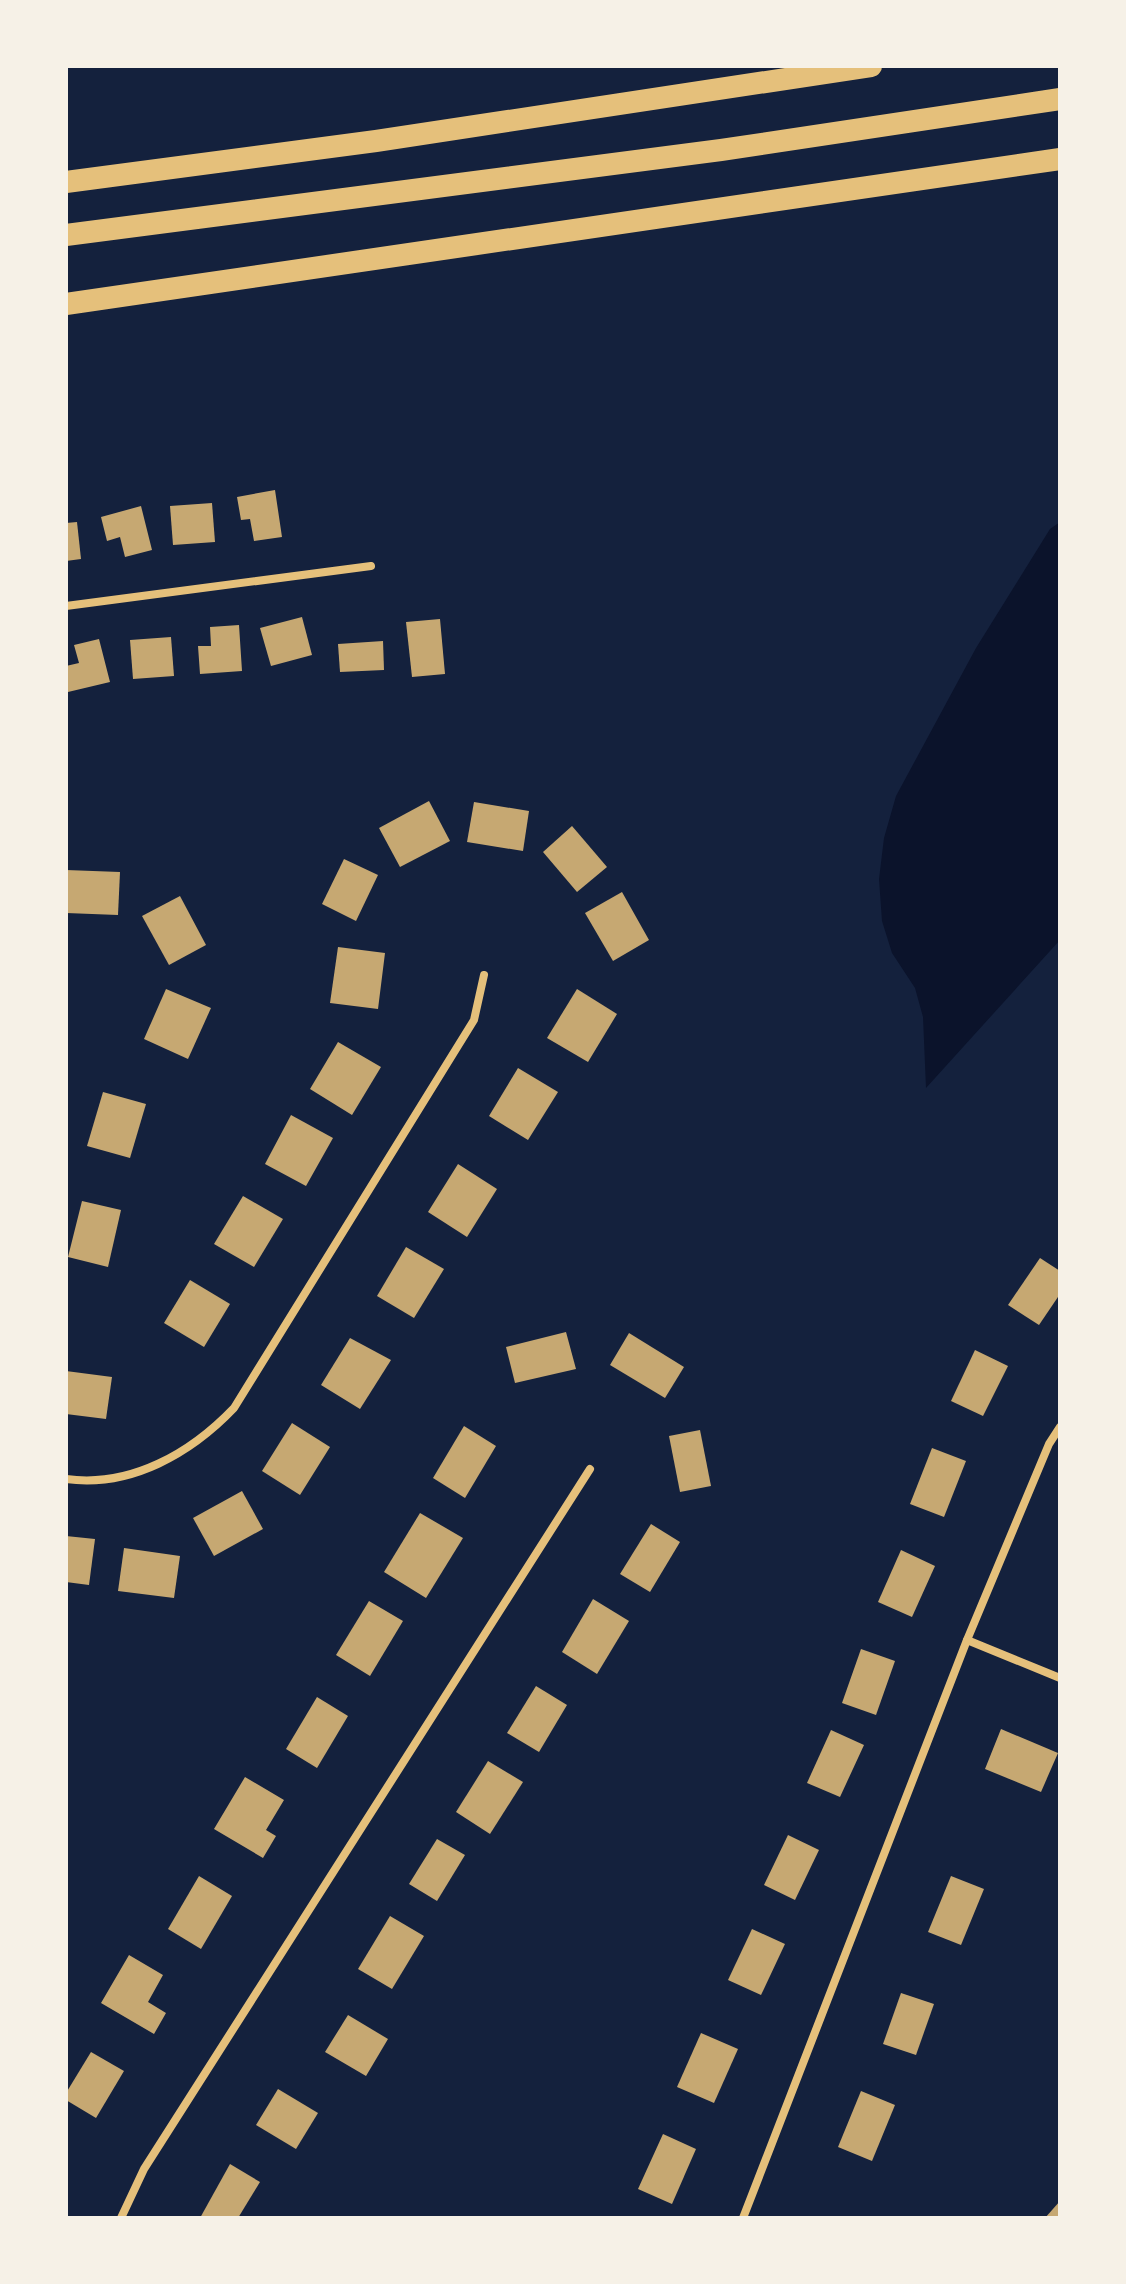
<svg xmlns="http://www.w3.org/2000/svg" width="1126" height="2284" viewBox="0 0 1126 2284" font-family="Cabin,sans-serif">
<style>
.water{fill:#0b132b}
.building{fill:#c6a872}
.lines{fill:none;stroke-linecap:round;stroke-linejoin:round}
.minor{stroke:#e5c07b;stroke-width:8}
.motorway{stroke:#e5c07b;stroke-width:22}
</style>
<rect width="100%" height="100%" fill="#14213d"/>
<path class="water" d="M1060 522V940L926 1088 923 1017 915 988 892 953 882 921 879 879 884 838 896 796 976 648 1050 529Z"/>
<g class="building">
<path d="M275 490 282 537 254 541 250 519 241 520 237 497Z"/>
<path d="M212 503 215 542 173 545 170 506Z"/>
<path d="M141 506 152 550 125 557 120 537 107 541 101 517Z"/>
<path d="M77 522 81 559 66 561V523Z"/>
<path d="M302 617 312 655 271 666 260 628Z"/>
<path d="M440 619 445 674 412 677 406 622Z"/>
<path d="M239 625 242 671 200 674 198 646H211L210 627Z"/>
<path d="M171 637 174 676 133 679 130 640Z"/>
<path d="M99 639 110 682 68 692 66 666 79 663 74 645Z"/>
<path d="M383 641 384 670 340 672 338 644Z"/>
<path d="M429 801 450 841 400 867 379 828Z"/>
<path d="M474 802 529 811 523 851 467 842Z"/>
<path d="M572 826 607 867 577 892 543 852Z"/>
<path d="M344 859 378 875 356 921 322 904Z"/>
<path d="M66 870 120 872 118 915 66 913Z"/>
<path d="M622 892 649 940 613 961 585 913Z"/>
<path d="M180 896 206 945 169 965 142 916Z"/>
<path d="M338 947 385 953 378 1009 330 1003Z"/>
<path d="M166 989 211 1008 188 1059 144 1039Z"/>
<path d="M577 989 617 1014 588 1062 547 1038Z"/>
<path d="M338 1042 381 1067 352 1115 310 1089Z"/>
<path d="M518 1068 558 1092 528 1140 489 1116Z"/>
<path d="M103 1092 146 1104 130 1158 87 1146Z"/>
<path d="M291 1115 333 1138 306 1186 265 1164Z"/>
<path d="M458 1164 497 1189 467 1237 428 1212Z"/>
<path d="M243 1196 283 1219 254 1267 214 1244Z"/>
<path d="M82 1201 121 1210 108 1267 68 1257Z"/>
<path d="M406 1247 444 1269 414 1318 377 1296Z"/>
<path d="M1040 1258 1060 1271V1294L1039 1325 1008 1305Z"/>
<path d="M190 1280 230 1304 204 1347 164 1323Z"/>
<path d="M566 1332 576 1369 515 1383 506 1347Z"/>
<path d="M629 1333 684 1367 665 1398 610 1365Z"/>
<path d="M350 1338 391 1360 360 1409 321 1385Z"/>
<path d="M975 1350 1008 1366 983 1416 951 1401Z"/>
<path d="M66 1371 112 1377 106 1419 66 1414Z"/>
<path d="M292 1423 330 1447 300 1495 262 1471Z"/>
<path d="M464 1426 496 1446 465 1498 433 1478Z"/>
<path d="M700 1430 711 1486 680 1492 669 1436Z"/>
<path d="M932 1448 966 1461 944 1517 910 1504Z"/>
<path d="M242 1491 263 1529 214 1556 193 1518Z"/>
<path d="M420 1513 463 1538 426 1598 384 1572Z"/>
<path d="M651 1524 680 1542 650 1592 620 1574Z"/>
<path d="M66 1536 95 1539 89 1585 66 1582Z"/>
<path d="M124 1548 180 1556 174 1598 118 1591Z"/>
<path d="M901 1550 935 1566 912 1617 878 1602Z"/>
<path d="M593 1599 629 1621 597 1674 562 1652Z"/>
<path d="M369 1601 403 1621 370 1676 336 1655Z"/>
<path d="M861 1649 895 1661 876 1715 842 1703Z"/>
<path d="M536 1686 567 1705 539 1752 507 1733Z"/>
<path d="M317 1697 348 1716 317 1768 286 1749Z"/>
<path d="M1001 1729 1058 1753 1041 1792 985 1769Z"/>
<path d="M831 1730 864 1745 840 1797 807 1783Z"/>
<path d="M488 1761 523 1782 490 1834 456 1812Z"/>
<path d="M245 1777 284 1800 266 1830 276 1836 263 1858 214 1829Z"/>
<path d="M788 1835 819 1850 795 1900 764 1885Z"/>
<path d="M437 1839 465 1855 437 1901 409 1884Z"/>
<path d="M199 1876 232 1896 201 1949 168 1929Z"/>
<path d="M951 1876 984 1889 961 1945 928 1932Z"/>
<path d="M390 1916 424 1936 392 1989 358 1969Z"/>
<path d="M752 1929 785 1944 761 1995 728 1980Z"/>
<path d="M129 1955 163 1975 148 2002 166 2013 154 2034 101 2003Z"/>
<path d="M901 1993 934 2004 916 2055 883 2044Z"/>
<path d="M348 2015 388 2039 366 2076 325 2052Z"/>
<path d="M701 2033 738 2049 714 2103 677 2087Z"/>
<path d="M91 2052 124 2071 96 2118 66 2100V2093Z"/>
<path d="M278 2089 318 2113 296 2149 256 2125Z"/>
<path d="M861 2091 895 2105 872 2161 838 2147Z"/>
<path d="M663 2134 696 2149 672 2204 638 2189Z"/>
<path d="M230 2164 260 2182 238 2218H200Z"/>
<path d="M1060 2201V2218H1045Z"/>
</g>
<g class="lines">
<g class="minor">
<path d="M66 606 371 566"/>
<path d="M66 1479C131 1488 191 1453 234 1408L474 1020 484 975"/>
<path d="M967 1640 1060 1678"/>
<path d="M121 2218 144 2169 590 1469"/>
<path d="M743 2218 967 1640 1049 1444 1060 1427"/>
</g>
<g class="motorway">
<path d="M66 182 376 141 871 66"/>
<path d="M66 235 721 150 1060 99"/>
<path d="M66 304 1060 159"/>
</g>
</g>
<rect width="1126" height="2284" fill="none" stroke="#f6f1e7" stroke-width="136"/>
</svg>
